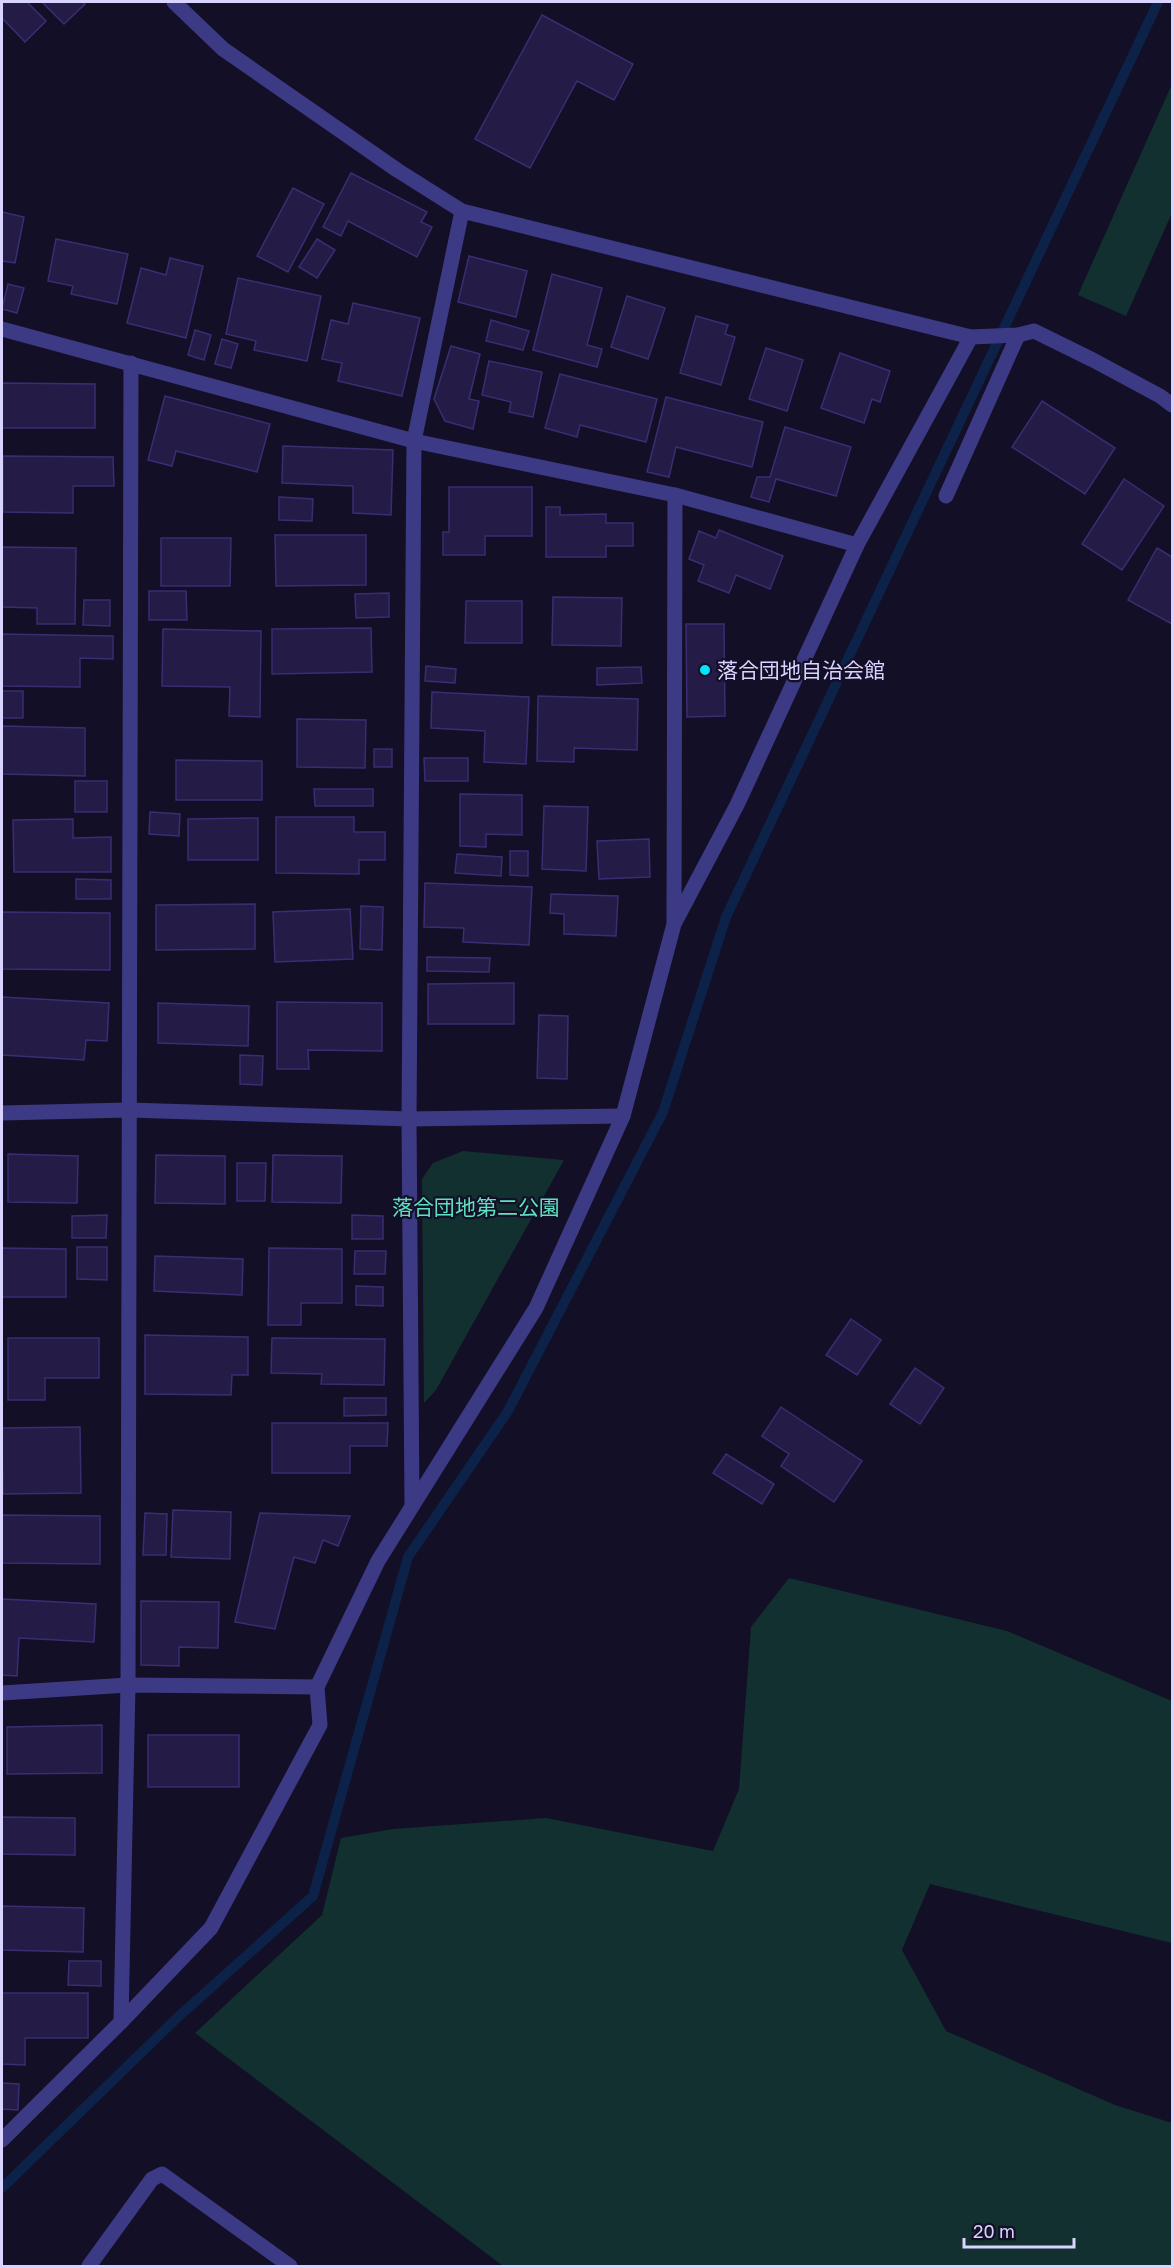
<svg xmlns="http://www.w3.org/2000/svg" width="1174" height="2268" viewBox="0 0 1174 2268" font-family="'Golos Text','Noto Sans JP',sans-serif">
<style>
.green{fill:#12302f}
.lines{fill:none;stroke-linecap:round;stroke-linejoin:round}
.stream{stroke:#0c2248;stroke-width:10}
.building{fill:#241b47;stroke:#3b2d73;stroke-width:1.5}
.minor{stroke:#3d3a85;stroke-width:15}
.poi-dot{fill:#00e5ff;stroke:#130f26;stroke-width:2}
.labels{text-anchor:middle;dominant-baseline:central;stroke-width:4.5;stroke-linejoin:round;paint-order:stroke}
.poi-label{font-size:21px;fill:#d9d4ff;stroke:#130f26;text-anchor:start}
.park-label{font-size:21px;fill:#5fe0c0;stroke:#130f26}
</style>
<rect width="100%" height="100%" fill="#130f26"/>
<g class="green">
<path d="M1172 84V213L1126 316 1078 295Z"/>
<path d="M463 1151 564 1160 436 1390 424 1403 422 1179 433 1163Z"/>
<path d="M789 1578 1007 1631 1172 1701V1943L930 1884 902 1950 946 2031 1115 2105 1172 2123V2266H503L195 2033 322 1915 341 1838 393 1829 546 1818 713 1851 739 1789 751 1627Z"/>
</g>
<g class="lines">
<path class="stream" d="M2 2188 177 2018 313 1896 408 1557 508 1411 663 1112 726 917 1158 2"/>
</g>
<g class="building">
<path d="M2 2H27L46 21 25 42 2 18Z"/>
<path d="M42 2H82L85 4 64 24Z"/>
<path d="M542 15 633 64 614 100 577 81 530 168 475 139Z"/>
<path d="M351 173 427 212 421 222 432 227 417 257 348 221 341 236 323 227Z"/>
<path d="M293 188 324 204 288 272 257 256Z"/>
<path d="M2 212 24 217 15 263 2 261Z"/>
<path d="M56 239 128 254 117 304 71 294 73 286 48 281Z"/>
<path d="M317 239 335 250 317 278 299 267Z"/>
<path d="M469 256 527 271 516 317 458 302Z"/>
<path d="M170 258 203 266 186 338 127 323 141 268 166 275Z"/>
<path d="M552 274 602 288 587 345 602 349 597 367 533 350Z"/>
<path d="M238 278 321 296 307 361 254 350 256 341 226 334Z"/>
<path d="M8 284 24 288 17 313 2 309Z"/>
<path d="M627 296 665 308 648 359 611 347Z"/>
<path d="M353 303 420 318 402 396 338 381 342 363 322 359 331 320 348 324Z"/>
<path d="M696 316 728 325 725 334 735 337 721 385 680 373Z"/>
<path d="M491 320 529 331 523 350 486 341Z"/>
<path d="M195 330 211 335 204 360 188 355Z"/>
<path d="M222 339 238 344 231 368 215 364Z"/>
<path d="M451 346 480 354 469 399 479 401 473 429 445 421 434 399Z"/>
<path d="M766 348 803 360 787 411 749 399Z"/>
<path d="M840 353 890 371 880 402 872 399 864 423 821 408Z"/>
<path d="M489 361 542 372 533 417 509 412 511 402 482 395Z"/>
<path d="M560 374 657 399 646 442 580 425 577 437 545 428Z"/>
<path d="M2 383 95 384V428H2Z"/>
<path d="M165 396 270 424 257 472 176 451 172 466 148 460Z"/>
<path d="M666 397 763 422 752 467 676 447 669 477 647 472Z"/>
<path d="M1042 401 1115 448 1085 494 1012 447Z"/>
<path d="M785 427 851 447 836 496 776 479 769 502 751 497 757 477H770Z"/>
<path d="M283 446 393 450 391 515 353 513V486L282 483Z"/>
<path d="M3 456 113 457 114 486H73V513L3 512Z"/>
<path d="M1124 479 1164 506 1122 570 1082 544Z"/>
<path d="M449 487H532V536H485V555H443V532H449Z"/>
<path d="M279 497 313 499 312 521 279 520Z"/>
<path d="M546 507H560V515L606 514V523H633V546H606V557H546Z"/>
<path d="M719 530 783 556 770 589 736 575 729 593 698 581 704 565 689 559 699 531 716 538Z"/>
<path d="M275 535H366V585L276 586Z"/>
<path d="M161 538H231L230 586H161Z"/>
<path d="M2 547 76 548 75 624H37V608L2 607Z"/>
<path d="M1157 548 1172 557V624L1128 600Z"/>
<path d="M149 591H186L187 620H149Z"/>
<path d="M389 593V617L356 618 355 594Z"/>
<path d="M553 597 622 598 621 646 552 645Z"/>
<path d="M84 600H110V626L83 625Z"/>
<path d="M466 601H522V643H465Z"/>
<path d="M686 624H724L725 716 687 717Z"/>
<path d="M371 628 372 672 272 674V629Z"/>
<path d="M163 629 261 631 260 717 229 716 230 687 162 686Z"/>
<path d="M2 634 113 636V659L80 658V687L2 686Z"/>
<path d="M426 666 456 669 455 683 425 681Z"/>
<path d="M641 667 642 683 597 685V668Z"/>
<rect x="2" y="691" width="21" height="27"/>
<path d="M432 692 529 697 526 764 484 762 485 731 431 728Z"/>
<path d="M538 696 638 699 637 750 574 748V762L537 761Z"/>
<path d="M297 719 366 720 365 768 297 767Z"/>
<path d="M2 726 85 728V776L2 774Z"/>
<rect x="374" y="749" width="18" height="18"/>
<path d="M424 758H468V781H425Z"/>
<path d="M176 760 262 761V800H176Z"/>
<rect x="75" y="781" width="32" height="31"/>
<path d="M314 789H373V806H315Z"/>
<path d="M460 794 522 795V835L486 834V847L460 846Z"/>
<path d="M544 806 588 807 586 871 542 869Z"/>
<path d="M150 812 180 814 179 836 149 834Z"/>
<path d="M276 817H354V832H385V860H359V874L276 873Z"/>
<path d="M258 818V860H188V819Z"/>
<path d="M73 819V838L111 837V872H14L13 820Z"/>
<path d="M649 839 650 877 599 879 597 841Z"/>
<path d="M510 851H528V876L510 875Z"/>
<path d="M457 854 502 857 501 876 455 873Z"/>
<path d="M76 879 111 880V899H76Z"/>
<path d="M425 883 532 887 529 945 463 942 464 928 424 927Z"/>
<path d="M551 894 618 896 616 936 564 934V914L550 913Z"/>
<path d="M255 904V949L156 950V905Z"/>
<path d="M361 906 383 907 382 950 360 949Z"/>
<path d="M350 909 353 959 275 962 273 912Z"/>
<path d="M2 912 110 913V970L2 969Z"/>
<path d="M427 957 490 958 489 972 427 971Z"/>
<path d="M514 983V1024H428V984Z"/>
<path d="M2 997 109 1003 107 1041 86 1040 84 1060 2 1055Z"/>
<path d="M277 1002 382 1003V1051L308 1050 309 1069H277Z"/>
<path d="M158 1003 249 1006 248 1046 158 1043Z"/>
<path d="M539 1015 568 1016 567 1079 537 1078Z"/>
<path d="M240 1055 263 1056 262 1085 240 1084Z"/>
<path d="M8 1154 78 1156 77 1203 8 1202Z"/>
<path d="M156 1155 225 1156V1204L155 1203Z"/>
<path d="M273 1155 342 1156 341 1203 272 1202Z"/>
<path d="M237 1163H266L265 1201H237Z"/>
<path d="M107 1215 106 1238H72V1216Z"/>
<path d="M352 1215 383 1216V1239H352Z"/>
<path d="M77 1247H107V1280L77 1279Z"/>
<path d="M2 1248 66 1249V1297H2Z"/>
<path d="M269 1248 342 1249V1303H301V1325H268Z"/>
<path d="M355 1251H386L385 1274H354Z"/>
<path d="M155 1256 243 1259 242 1295 154 1291Z"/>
<path d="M356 1286 383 1287V1306L356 1305Z"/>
<path d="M851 1319 881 1340 857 1375 826 1355Z"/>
<path d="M145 1335 248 1337V1375H232L231 1395 145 1394Z"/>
<path d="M8 1338H99V1378H45V1400H8Z"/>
<path d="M272 1338 385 1339 384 1385 321 1384 322 1374 271 1373Z"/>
<path d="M915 1368 944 1388 920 1424 890 1404Z"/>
<path d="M344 1398H386V1415L344 1416Z"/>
<path d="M781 1407 862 1461 834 1502 781 1466 789 1454 762 1436Z"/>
<path d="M272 1423H388L387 1446H350V1473H272Z"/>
<path d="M80 1427 81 1493 3 1494 2 1428Z"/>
<path d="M726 1454 774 1484 762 1504 713 1473Z"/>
<path d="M173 1510 231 1512 230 1559 171 1557Z"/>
<path d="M145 1513 167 1514 166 1555H143Z"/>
<path d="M260 1513 350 1516 338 1546 323 1540 315 1563 294 1557 275 1629 235 1622Z"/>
<path d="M2 1515 100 1516V1564L2 1563Z"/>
<path d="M2 1599 96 1604 94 1642 19 1638 17 1676 2 1675Z"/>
<path d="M141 1601 219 1602 218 1648 179 1647V1666L141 1665Z"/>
<path d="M102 1725V1773L7 1774V1727Z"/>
<rect x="148" y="1735" width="91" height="52"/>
<path d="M2 1817 75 1818V1855L2 1854Z"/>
<path d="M2 1906 84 1908 83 1952 2 1950Z"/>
<path d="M69 1961H101V1986L68 1985Z"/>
<path d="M2 1993H88V2038H25V2065L2 2064Z"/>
<path d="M2 2083 19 2084 18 2110 2 2109Z"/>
</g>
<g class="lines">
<g class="minor">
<path d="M174 2 223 49 397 170 462 211 971 337 1018 335 1034 331 1093 360 1160 396 1172 405"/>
<path d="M2 329 414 441 675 495 857 545"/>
<path d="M946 496 1018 335"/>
<path d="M674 921 675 495"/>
<path d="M2 1113 129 1110 409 1119 623 1116"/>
<path d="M412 1504 409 1119 414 441 462 211"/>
<path d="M2 1693 128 1685 317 1687"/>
<path d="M121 2022 128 1685 131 363"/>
<path d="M2 2140 121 2022 211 1928 320 1725 317 1687 378 1561 536 1308 623 1116 674 924 737 805 857 545 971 337"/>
<path d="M89 2266 152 2179 162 2174 290 2266"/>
</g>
</g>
<circle class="poi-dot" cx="705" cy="670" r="6"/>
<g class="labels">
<g class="poi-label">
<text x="717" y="670">落合団地自治会館</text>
</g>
<g class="park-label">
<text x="476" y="1207">落合団地第二公園</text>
</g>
</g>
<rect width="1174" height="2268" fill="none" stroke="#d9d4ff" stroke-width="6"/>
<path d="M964 2238v9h110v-9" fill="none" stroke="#d9d4ff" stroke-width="3"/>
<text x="973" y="2238" font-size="18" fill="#d9d4ff" stroke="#130f26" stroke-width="4.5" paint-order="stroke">20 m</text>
</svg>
